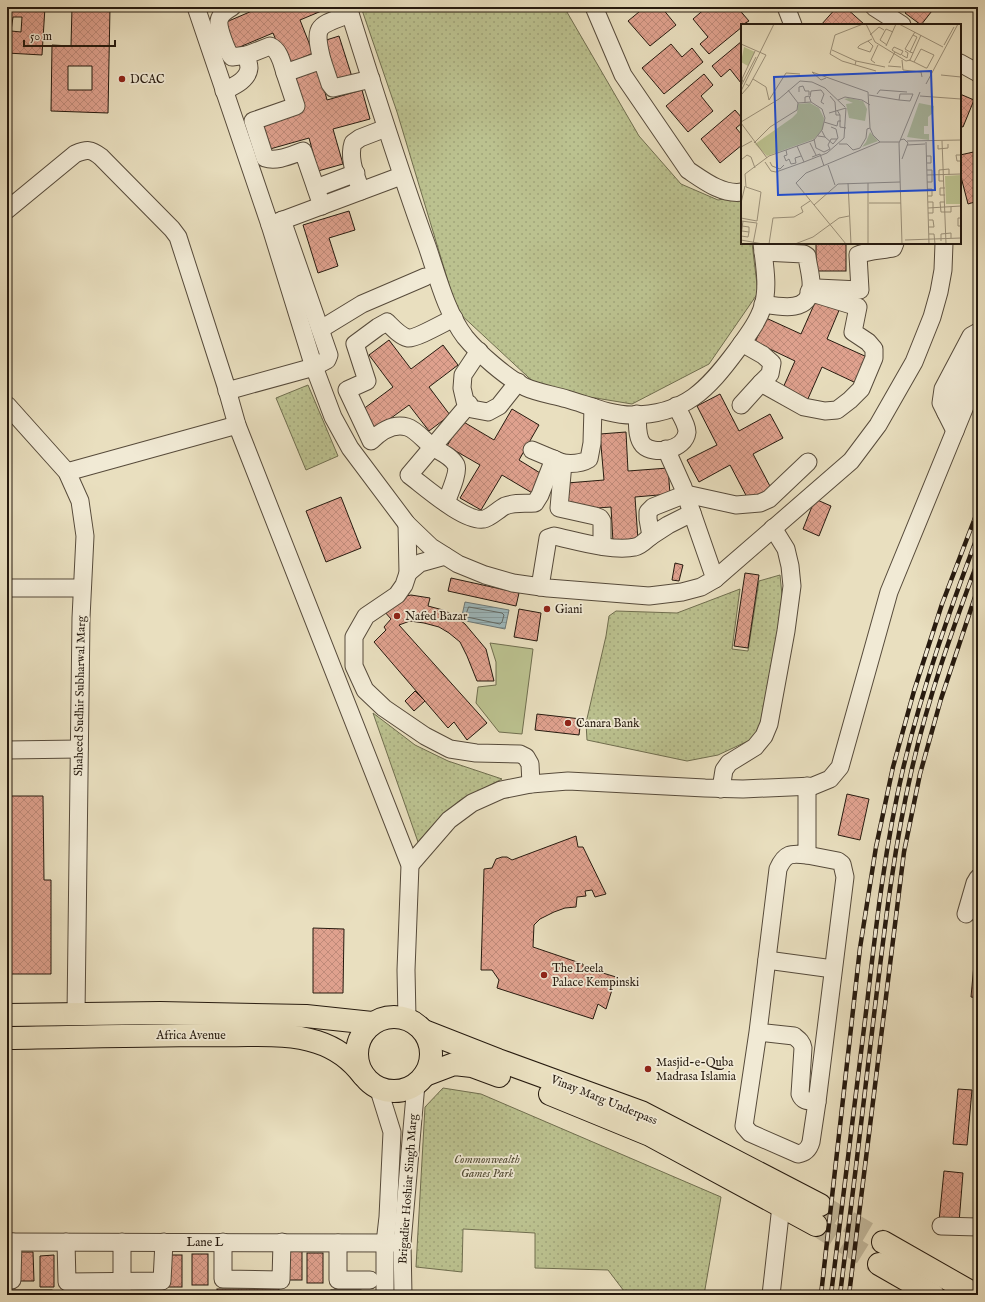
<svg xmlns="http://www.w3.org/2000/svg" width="985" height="1302" viewBox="0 0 985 1302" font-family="'IM FELL English',serif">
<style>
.green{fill:#bbc18f;stroke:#706e4f}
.park{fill:url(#park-dots);stroke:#706e4f}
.water{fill:url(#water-rules);stroke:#6d7978}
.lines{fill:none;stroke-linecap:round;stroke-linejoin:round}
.shore{stroke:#626a66;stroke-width:1}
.building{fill:url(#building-cross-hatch);stroke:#261a0f;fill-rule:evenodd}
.major-tunnel{stroke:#c2b89c;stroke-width:22;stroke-dasharray:22 11;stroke-linecap:butt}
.minor-casing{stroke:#574b3b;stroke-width:19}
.major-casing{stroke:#261a0f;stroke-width:24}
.minor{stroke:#f1ead5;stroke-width:17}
.major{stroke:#e9dfbf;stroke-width:22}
.rail-casing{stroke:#261a0f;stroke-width:4.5}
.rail{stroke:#f1ead5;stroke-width:3;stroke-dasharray:9;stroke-linecap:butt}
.poi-dot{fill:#8f2418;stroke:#f1ead5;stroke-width:1.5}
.labels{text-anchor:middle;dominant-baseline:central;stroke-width:3.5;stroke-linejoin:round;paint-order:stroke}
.poi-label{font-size:12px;fill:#261a0f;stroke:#f1ead5;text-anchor:start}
.street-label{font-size:12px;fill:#261a0f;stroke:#f1ead5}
.park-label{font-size:12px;font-style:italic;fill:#534c35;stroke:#f1ead5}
.inset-road{fill:none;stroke:#9b9079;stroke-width:1}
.view{fill:#1d4ed8;fill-opacity:0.15;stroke:#1d4ed8;stroke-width:2}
.inset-edge{fill:none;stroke:#261a0f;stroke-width:2}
</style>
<defs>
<pattern id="park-dots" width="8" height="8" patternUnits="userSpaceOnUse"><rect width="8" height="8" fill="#bbc18f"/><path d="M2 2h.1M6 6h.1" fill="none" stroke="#a1a57a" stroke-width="1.8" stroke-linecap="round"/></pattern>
<pattern id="water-rules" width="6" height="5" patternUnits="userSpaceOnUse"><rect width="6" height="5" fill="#9db9be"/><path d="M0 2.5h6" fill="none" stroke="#879ea2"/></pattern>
<pattern id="building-cross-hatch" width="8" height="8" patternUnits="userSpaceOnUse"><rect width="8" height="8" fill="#dfa18e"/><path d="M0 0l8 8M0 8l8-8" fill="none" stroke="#bf8a79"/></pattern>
</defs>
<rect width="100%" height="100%" fill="#e9dfbf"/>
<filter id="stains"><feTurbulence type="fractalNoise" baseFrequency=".005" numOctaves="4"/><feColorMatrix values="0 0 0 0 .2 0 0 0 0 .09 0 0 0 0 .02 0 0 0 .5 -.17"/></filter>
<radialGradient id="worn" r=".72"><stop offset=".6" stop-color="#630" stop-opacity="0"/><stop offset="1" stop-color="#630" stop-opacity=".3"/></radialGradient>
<path class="green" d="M490 643 533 649 522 734 499 732 476 703 478 687 496 685V662Z"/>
<g class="park">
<path d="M361 7H564L639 136 681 184 718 200 742 196V243H752L758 293 709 364 632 404 541 389 457 311 397 112Z"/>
<path d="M308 385 338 456 306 470 276 398Z"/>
<path d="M780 575 784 615 761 735 718 755 687 761 587 740 586 723 606 636 609 616 616 611 677 613 740 589 732 649 748 651 759 581Z"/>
<path d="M373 713 415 745 448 761 502 779 459 801 430 828 418 842Z"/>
<path d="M443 1088 481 1094 721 1197 704 1295H627L608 1270 535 1268V1233L463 1229 462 1272 416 1267 425 1107Z"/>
</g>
<path class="water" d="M465 602 509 610 505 629 461 620Z"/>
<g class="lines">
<path class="shore" d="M469 607 502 613 504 615 502 622 500 624 467 617 466 615Z"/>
</g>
<g class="building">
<path d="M7 7H45L42 55 7 53ZM13 17H22L21 32 11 31Z"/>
<path d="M72 7H110L108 113 51 111 52 45 71 46ZM68 66H92V90H68Z"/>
<path d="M259 7H331L300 20 313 53 286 65 273 33 235 49 224 23 259 8Z"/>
<path d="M645 7H664L662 8 676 25 650 46 628 21Z"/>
<path d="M707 7H737L749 21 742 25V27L709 54 700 44 708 37 693 19Z"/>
<path d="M837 7H845L865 25H821Z"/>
<path d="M910 7H935L921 25 905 13Z"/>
<path d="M339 36 353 80 335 86 320 42Z"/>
<path d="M742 41V82L741 83 730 69 721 77 712 66Z"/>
<path d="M671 44 682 57 692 48 703 62 664 94 642 68Z"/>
<path d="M319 69 327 100 362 90 370 119 333 129 343 164 318 171 309 138 270 149 262 122 301 111 292 76Z"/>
<path d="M704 74 713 85 701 96 713 111 688 132 666 106Z"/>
<path d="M960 94 974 100 963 127 960 126Z"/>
<path d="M735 110 742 118V123L736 128 742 135V145L720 163 701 139Z"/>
<path d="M978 151V201L968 204 960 173V155Z"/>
<path d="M349 211 355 230 329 238 338 266 318 273 303 225Z"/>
<rect x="816" y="243" width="30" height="28"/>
<path d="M817 298 840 308 827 339 867 357 856 383 822 367 807 401 782 390 795 361 755 342 766 318 801 334Z"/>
<path d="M389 340 411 369 443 345 458 365 429 387 450 415 429 431 409 405 376 429 362 410 393 387 369 355Z"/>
<path d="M720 394 739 431 770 414 783 438 753 454 772 490 749 501 730 465 699 482 687 460 717 445 697 406Z"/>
<path d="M512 409 539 425 519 460 545 476 534 494 502 475 481 510 460 498 480 465 447 446 462 421 494 440Z"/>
<path d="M626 432 628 471 668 468 670 494 635 497 638 540 613 542 611 507 569 510 567 483 604 480 600 434Z"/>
<path d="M341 497 361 548 326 562 306 511Z"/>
<path d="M815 499 831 506 819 536 803 529Z"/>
<path d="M675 563 683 565 679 581 672 580Z"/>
<path d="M745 573 759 575 748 648 734 646Z"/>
<path d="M451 578 519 593 516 606 448 591Z"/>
<path d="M411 595 430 598 428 606 443 610 455 616 465 624 486 649 494 681H477L467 656 460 642 449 633 439 627 424 623 410 621 399 625 487 723 467 740 454 722 448 728 374 642 386 630 384 627 391 619 384 611 397 598Z"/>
<path d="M519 609 541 613 537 641 514 637Z"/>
<path d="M415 691 425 701 414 711 405 701Z"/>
<path d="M537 714 581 719 579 735 535 730Z"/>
<path d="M847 794 869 799 860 840 838 835Z"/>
<path d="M7 796H43L44 880H51V974H7Z"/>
<path d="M576 836 578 847H583L606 894 595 897 592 890 585 891 586 896 577 897 576 907 565 908 554 912 540 919 534 925 533 947 583 964V967L616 977 606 1009 598 1004 593 1019 497 988 499 980 492 970H481L484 869 492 868 496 859 502 857H507L512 860Z"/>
<path d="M313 928 344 929 343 993H313Z"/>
<path d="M976 942H978V998L971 997Z"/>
<path d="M978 1027V1049L976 1048Z"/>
<path d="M958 1089 972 1090 967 1145 953 1144Z"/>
<path d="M944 1171 963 1173 959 1223 939 1221Z"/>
<rect x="288" y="1251" width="14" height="29"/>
<path d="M15 1252H33L34 1281H15Z"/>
<rect x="307" y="1253" width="16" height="30"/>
<rect x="192" y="1254" width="16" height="31"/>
<path d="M54 1255V1287H40V1256Z"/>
<rect x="165" y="1255" width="17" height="32"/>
<rect x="217" y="1289" width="62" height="6"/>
<rect x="7" y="1290" width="45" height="5"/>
<rect x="331" y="1290" width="30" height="5"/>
<rect x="134" y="1291" width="30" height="4"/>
<rect x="60" y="1292" width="29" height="3"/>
</g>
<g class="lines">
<g class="major-tunnel">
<path d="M820 1205 883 1242"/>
<path d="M816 1225 879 1264"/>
</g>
<g class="minor-casing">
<g id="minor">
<path d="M196 7 270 225 401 176"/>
<path d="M232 7C227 10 220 14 219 21 218 28 227 53 232 57L247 55"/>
<path d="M348 7C373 87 398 167 427 246 437 275 446 312 465 337 478 353 507 378 525 387 538 393 554 395 567 399 588 405 610 415 632 415 685 415 708 389 737 350 747 336 758 322 763 306 769 286 764 263 762 243"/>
<path d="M594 7 623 75 688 170C703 180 722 195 742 192"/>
<path d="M786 7 793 25"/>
<path d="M874 7 902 25"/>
<path d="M322 60C313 24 318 26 350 14"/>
<path d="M960 63 978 73"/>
<path d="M224 91C234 86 248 80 249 68 249 64 247 59 247 55L270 46C280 50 282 64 285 73"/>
<path d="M316 188 356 173"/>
<path d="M361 191C356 176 348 159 353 143L360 138 386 128"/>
<path d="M322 206 303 151C291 155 277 162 265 158L253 121 296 106 285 73 322 60 330 84 333 88 371 79"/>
<path d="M7 210 75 154C87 149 91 149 101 157L172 229 178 237 226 386 237 425 410 865 406 970 407 1018"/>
<path d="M270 225 313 364 333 417 350 448 407 524 431 547 458 564 485 575 513 583 548 588 649 596 682 592 701 587 715 579 683 487 666 449"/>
<path d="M763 252 804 254 807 256C808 266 812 278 811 287 809 313 781 307 763 304"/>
<path d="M817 288 860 290 858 255C865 251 884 250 893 248L895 243"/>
<path d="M321 329 362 304 425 277"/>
<path d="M742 343 763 355 772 363 770 374 761 383"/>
<path d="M479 351 463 375 462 388 465 401 472 409 488 412 499 406 518 382"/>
<path d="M227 391 314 367 327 360 329 355 282 220"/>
<path d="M469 404 409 475C424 486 465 523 484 519 490 518 499 509 505 506 515 502 525 504 535 503L540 495 554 459"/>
<path d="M7 405 67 472 80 501 85 536 81 618 76 1014"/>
<path d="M741 405 761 383 804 407 825 411 837 410 850 400 861 389 874 358V349L868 342 853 332 858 307 809 292"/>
<path d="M593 407 592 443 589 459C581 464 572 464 563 463L559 508 595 516 600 518 602 521V546"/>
<path d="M946 413 978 351"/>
<path d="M637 414C638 423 636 437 643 445 654 456 685 450 687 432 687 424 680 414 676 406"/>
<path d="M955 431 941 403 943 389 971 336 978 332"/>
<path d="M532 450 563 463"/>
<path d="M67 472 237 425"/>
<path d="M446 503C449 494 459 473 456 465 452 457 441 452 434 448 425 442 417 430 407 427 393 423 380 432 371 441L347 390 367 381 355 344 378 327 387 322C393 328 400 336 408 338 416 339 445 322 454 318"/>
<path d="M692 513 668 525 651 536 648 519V512L653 507 686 494 736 505 760 503 769 499 808 462"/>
<path d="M407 524 408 573 404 585 397 595 366 616 354 637V666L365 690 384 708 425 736 450 749 476 753 520 754 526 757 530 764 531 784"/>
<path d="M408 573 420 563 445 556"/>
<path d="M715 579 851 461 878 425 914 362 932 317 939 292 943 270 944 243"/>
<path d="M540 587 548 538 554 536C577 541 613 552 635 547 641 546 646 540 651 536"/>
<path d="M7 588H82"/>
<path d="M7 750 79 749"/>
<path d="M721 789 724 770 729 763 755 747 764 736 769 724 786 631 792 586 790 566 786 549 773 528"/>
<path d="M807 855 838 861 842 864 845 877 817 1102"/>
<path d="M410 865 449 820 472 803 501 790 531 784 568 781 705 788 743 789 813 786 830 779 840 767 889 592 966 404 978 380"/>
<path d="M966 914 975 883 978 878"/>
<path d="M767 960 833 969"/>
<path d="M758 1032 744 1126 750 1133 798 1154C805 1153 809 1149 811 1142L817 1102C809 1101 803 1102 800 1094L803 1048C802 1042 799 1040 794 1036L758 1032 778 869C785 853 791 853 807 855V786"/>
<path d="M378 1087 392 1132 388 1217 385 1243V1295"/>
<path d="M941 1226 978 1227"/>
<path d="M7 1242 402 1243"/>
<path d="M66 1242 67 1282 162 1281 164 1242"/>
<path d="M122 1242V1295"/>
<path d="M223 1242V1279L281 1280 282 1242"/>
<path d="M338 1243V1280H370"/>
<path d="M7 1280H12L13 1242"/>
<path d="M403 1295 402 1243 416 1084"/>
<path d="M771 1295 781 1206"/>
</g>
</g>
<g class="major-casing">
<g id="major">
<path d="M7 1015 160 1013 306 1016 372 1023"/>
<circle cx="394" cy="1054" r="37"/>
<path d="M424 1031 498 1060 641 1112 820 1205"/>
<path d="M7 1038C79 1037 151 1035 223 1035 254 1036 287 1032 317 1042 336 1048 351 1059 363 1075"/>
<path d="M425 1075 454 1064 472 1066 499 1076"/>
<path d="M550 1094 650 1135 816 1225"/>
<path d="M883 1242 976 1295"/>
<path d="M879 1264 933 1295"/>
</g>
</g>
<use href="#minor" class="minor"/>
<use href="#major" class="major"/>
<g class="rail-casing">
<g id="rail">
<path d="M821 1295 860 948 876 847 893 767 914 691 942 604 978 510"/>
<path d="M831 1295C843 1198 855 1101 867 1004 876 926 885 846 903 769 922 689 949 612 978 535"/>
<path d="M840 1295C852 1202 863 1108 874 1015 884 934 893 852 911 773 927 701 952 630 978 561"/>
<path d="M849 1295 904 852 920 774 941 699 978 588"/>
</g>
</g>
<use href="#rail" class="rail"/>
</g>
<g class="poi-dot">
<circle cx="122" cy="79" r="4"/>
<circle cx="547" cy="609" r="4"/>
<circle cx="397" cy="616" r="4"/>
<circle cx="568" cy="723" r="4"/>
<circle cx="544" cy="975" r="4"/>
<circle cx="648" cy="1069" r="4"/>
</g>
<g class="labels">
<g class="poi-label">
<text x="130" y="79">DCAC</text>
<text x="555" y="609">Giani</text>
<text x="405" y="616">Nafed Bazar</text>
<text x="576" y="723">Canara Bank</text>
<text x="552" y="968">The Leela<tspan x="552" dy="14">Palace Kempinski</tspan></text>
<text x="656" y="1062">Masjid-e-Quba<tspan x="656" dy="14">Madrasa Islamia</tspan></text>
</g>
<g class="street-label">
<text transform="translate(80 696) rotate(-89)">Shaheed Sudhir Subharwal Marg</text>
<text x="191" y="1035">Africa Avenue</text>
<text transform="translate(604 1100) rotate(22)">Vinay Marg Underpass</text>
<text transform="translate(408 1189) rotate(-86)">Brigadier Hoshiar Singh Marg</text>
<text x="205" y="1242">Lane L</text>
</g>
<g class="park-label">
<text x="487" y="1159">Commonwealth<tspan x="487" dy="14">Games Park</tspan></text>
</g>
</g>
<g transform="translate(741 24)">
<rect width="220" height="220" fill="#e9dfbf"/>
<path d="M3 23 14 28 7 42 0 38ZM108 74 122 77 126 85 124 97 108 94 105 80 112 79 103 75ZM69 79 78 84 83 94 82 105 73 115 26 132 14 120 51 94 56 89 57 80ZM178 79 193 82 192 89 187 93V102H183V110H188V116L166 113ZM129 108 137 117 121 123 125 118ZM220 151V180H205L204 152Z" fill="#bbc18f"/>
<path class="inset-road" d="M122 0 94 11 89 30 101 37 135 47M125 0 134 18 165 37 169 36 180 11M158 0 202 23M129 11 138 3 143 6M127 17 132 22 129 28 117 24V23L119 21 131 15M0 20 25 31 8 62 5 60M146 21 139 16 145 5 152 8M203 21 213 3M145 22 155 0M91 26 115 37 114 41M169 28 164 25 172 11M172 29 169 28 176 13 172 11 174 8M161 31 166 34 167 29 164 27M161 36 162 46 180 48 181 53M168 36 173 38 185 44H186L193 31 180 25 173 38M115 37 144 43M134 39 130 36 137 21M148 39 154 28 151 26 153 23 162 27 160 31 154 28M147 42 160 43M71 48 127 68 129 104 132 111 139 118M71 48 80 56 85 54M200 51 220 53M12 55 25 63 28 76M2 58 1 55 14 27M185 60 217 0M0 62 15 33M0 67 33 0M58 68V63L62 62 64 67H68V71M136 70 139 66 166 68M0 71 8 62M128 71 158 76 159 70H172L169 77 158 76M89 72 94 78 95 91H99L96 86M179 72 220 75M69 73 70 67 80 66 83 70 80 78 83 80M28 76 45 49 59 50M97 76 104 73 121 76 129 81M64 78V73L68 72 70 78M99 91V103L105 104M0 98 38 75 59 57 71 58 84 64 104 83M83 98 96 102 97 97H100M0 99 26 134M77 112 84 113 81 107M84 113 92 120 97 114 95 105 90 103M73 115 75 124 83 128 89 125 87 121 90 115H96M159 116 163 115 167 119 161 135M166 117 220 116M201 117 205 220M185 118 188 220M13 119 29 103 56 86 57 79 47 66M69 119 75 131M98 120H106L112 126 119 124 125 114 126 105 129 104M166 121 184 120M197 121V125L207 124V120M0 123 11 117M45 126 46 131 43 132 45 137 48 135 50 140 55 139 54 134 60 132M220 131H215L216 137H220M185 132H190V139H186M71 133 79 130 83 142M0 136 6 131 10 133 14 144M24 138 30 147 35 148 63 138 56 122M29 138 31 142 39 145 43 141M63 138 86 129 103 114 105 84 88 89M87 141 94 161M186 146H191V158H186M186 151 220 150M203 157H198V146L208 145V151M107 159 110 220M127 159V220M204 164H199V171H204M186 165H191V172H187M187 178H192V189H187M204 178H199L200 188H210V183M0 179 4 162M128 179H160M73 181 97 160 159 158M187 184 220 182M0 194 16 197 20 168 5 163 4 150 28 132 73 116 81 106 84 94 81 85 70 78 57 79M220 194H217V202H220M188 196H192L193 203H188M0 197 16 199 12 220M1 202 8 203V208M188 210H193L194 220M0 212 7 213 8 208 1 207M0 212 2 197M0 216 22 220M164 216 220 214M200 217V210L210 209V214M28 220 32 194 53 193 62 188 60 183 69 177M54 220 72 213 98 194 108 192M105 220 55 159 65 149 139 118H158M161 220 158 119 179 68"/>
<path class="view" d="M190 47 194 166 37 171 33 53Z"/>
<rect width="220" height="220" class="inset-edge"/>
</g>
<rect width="985" height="1302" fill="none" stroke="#e9dfbf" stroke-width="24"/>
<rect x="8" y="8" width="969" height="1286" fill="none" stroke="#261a0f" stroke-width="2"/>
<rect x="12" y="12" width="961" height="1278" fill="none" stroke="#261a0f"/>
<path d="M24 40v6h91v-6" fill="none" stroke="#261a0f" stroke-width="2"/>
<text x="30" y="40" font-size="12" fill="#261a0f" stroke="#f1ead5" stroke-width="3" paint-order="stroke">50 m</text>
<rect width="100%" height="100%" filter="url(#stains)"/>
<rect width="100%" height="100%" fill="url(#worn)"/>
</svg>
